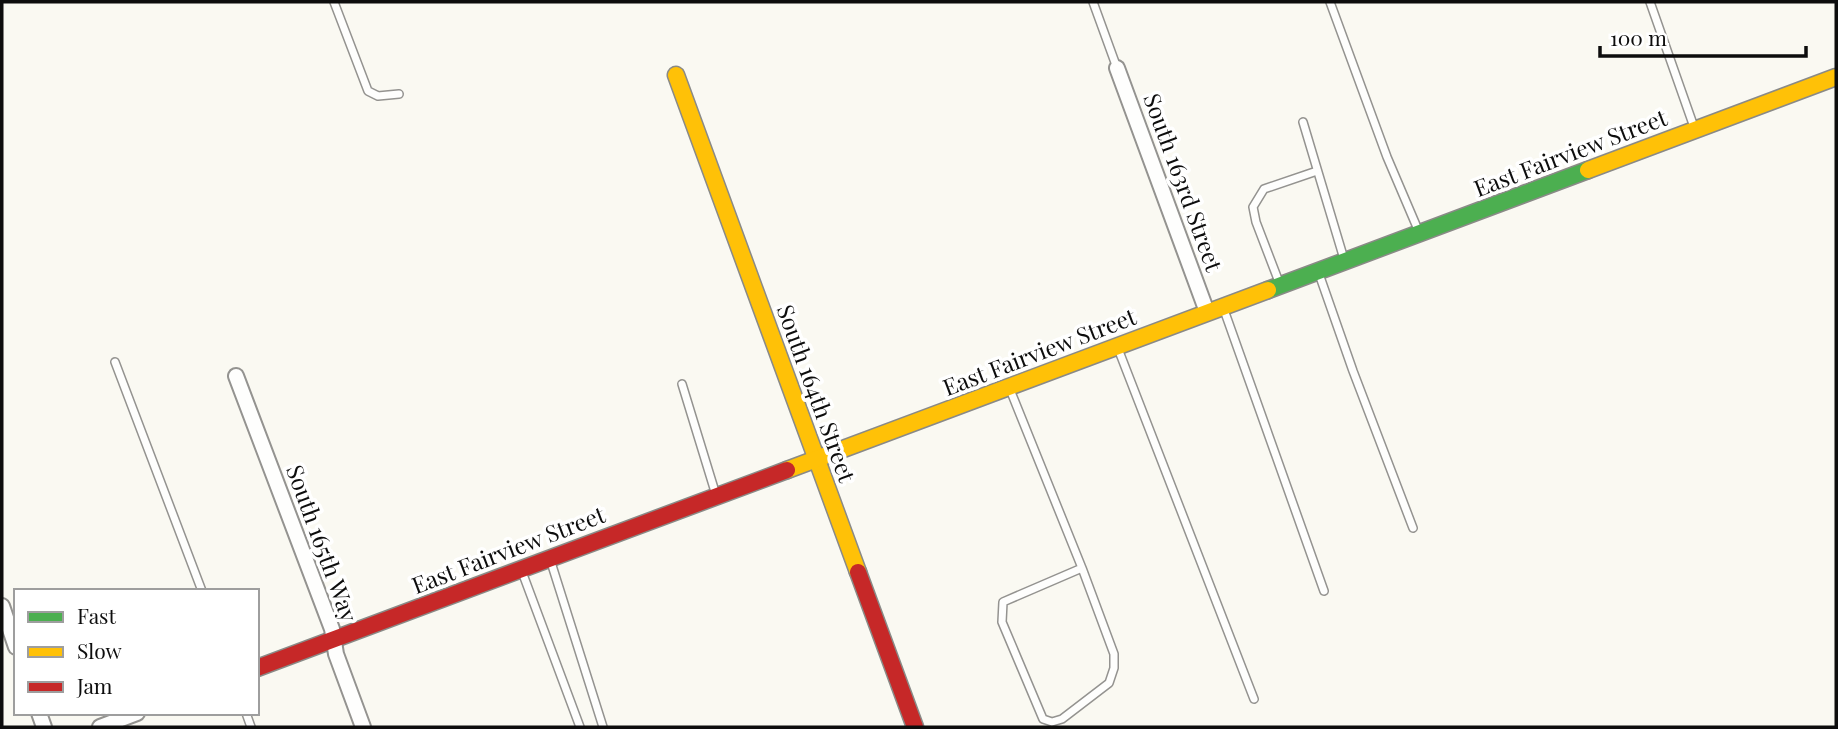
<svg xmlns="http://www.w3.org/2000/svg" width="1838" height="729" viewBox="0 0 1838 729" font-family="'Playfair Display',serif">
<style>
.lines{fill:none;stroke-linecap:round;stroke-linejoin:round}
.lane-casing{stroke:#949390;stroke-width:10}
.street-casing{stroke:#949390;stroke-width:18}
.fast-casing{stroke:#8a8a87;stroke-width:19}
.slow-casing{stroke:#8a8a87;stroke-width:19}
.jam-casing{stroke:#8a8a87;stroke-width:19}
.lane{stroke:#fefefd;stroke-width:7}
.street{stroke:#fefefd;stroke-width:14}
.fast{stroke:#4caf50;stroke-width:16}
.slow{stroke:#ffc107;stroke-width:16}
.jam{stroke:#c62828;stroke-width:16}
.labels{text-anchor:middle;dominant-baseline:central;stroke-width:7;stroke-linejoin:round;paint-order:stroke}
.street-label{font-size:23px;fill:#0d0d0d;stroke:#fff}
</style>
<rect width="100%" height="100%" fill="#faf9f2"/>
<g class="lines">
<g class="lane-casing">
<g id="lane">
<path d="M334 2 368 91 378 96 399 94"/>
<path d="M1093 2 1117 68"/>
<path d="M1330 2 1387 157 1419 232"/>
<path d="M1650 2 1694 127"/>
<path d="M1303 122 1344 259"/>
<path d="M1318 271 1353 371 1413 528"/>
<path d="M1279 282 1256 222 1253 207 1264 189 1317 171"/>
<path d="M1223 307 1324 591"/>
<path d="M1117 346 1254 699"/>
<path d="M115 362 202 591"/>
<path d="M682 384 716 495"/>
<path d="M1009 387 1082 568 1003 602 1002 622 1043 719 1052 722 1062 719 1109 683 1114 668V654L1082 568"/>
<path d="M550 559 603 727"/>
<path d="M521 569 580 727"/>
<path d="M246 713 251 727"/>
</g>
</g>
<g class="street-casing">
<g id="street">
<path d="M1117 68 1207 312"/>
<path d="M236 376 332 629 336 654 363 727"/>
<path d="M2 606 16 647"/>
<path d="M39 713 44 727"/>
<path d="M100 727 137 713"/>
</g>
</g>
<g class="fast-casing">
<path id="fast" d="M1268 290 1588 170"/>
</g>
<g class="slow-casing">
<g id="slow">
<path d="M676 75 858 572"/>
<path d="M1588 170 1836 77"/>
<path d="M787 470 1268 290"/>
</g>
</g>
<g class="jam-casing">
<g id="jam">
<path d="M858 572 915 727"/>
<path d="M257 668 787 470"/>
</g>
</g>
<use href="#lane" class="lane"/>
<use href="#street" class="street"/>
<use href="#fast" class="fast"/>
<use href="#slow" class="slow"/>
<use href="#jam" class="jam"/>
</g>
<g class="labels">
<g class="street-label">
<text transform="translate(1570 152) rotate(-21)">East Fairview Street</text>
<text transform="translate(1184 182) rotate(70)">South 163rd Street</text>
<text transform="translate(1039 351) rotate(-21)">East Fairview Street</text>
<text transform="translate(817 393) rotate(70)">South 164th Street</text>
<text transform="translate(323 543) rotate(70)">South 165th Way</text>
<text transform="translate(508 549) rotate(-21)">East Fairview Street</text>
</g>
</g>
<rect width="1838" height="729" fill="none" stroke="#0d0d0d" stroke-width="7"/>
<rect x="14" y="589" width="245" height="126" fill="#ffffff" stroke="#9e9e9e" stroke-width="2"/>
<rect x="28" y="612" width="35" height="10" fill="#4caf50" stroke="#9e9e9e" stroke-width="2"/>
<text x="77" y="624" font-size="21" fill="#0d0d0d">Fast</text>
<rect x="28" y="647" width="35" height="10" fill="#ffc107" stroke="#9e9e9e" stroke-width="2"/>
<text x="77" y="659" font-size="21" fill="#0d0d0d">Slow</text>
<rect x="28" y="682" width="35" height="10" fill="#c62828" stroke="#9e9e9e" stroke-width="2"/>
<text x="77" y="694" font-size="21" fill="#0d0d0d">Jam</text>
<path d="M1600 46v10h206v-10" fill="none" stroke="#0d0d0d" stroke-width="3.5"/>
<text x="1610" y="46" font-size="21" fill="#0d0d0d" stroke="#ffffff" stroke-width="5" paint-order="stroke">100 m</text>
</svg>
